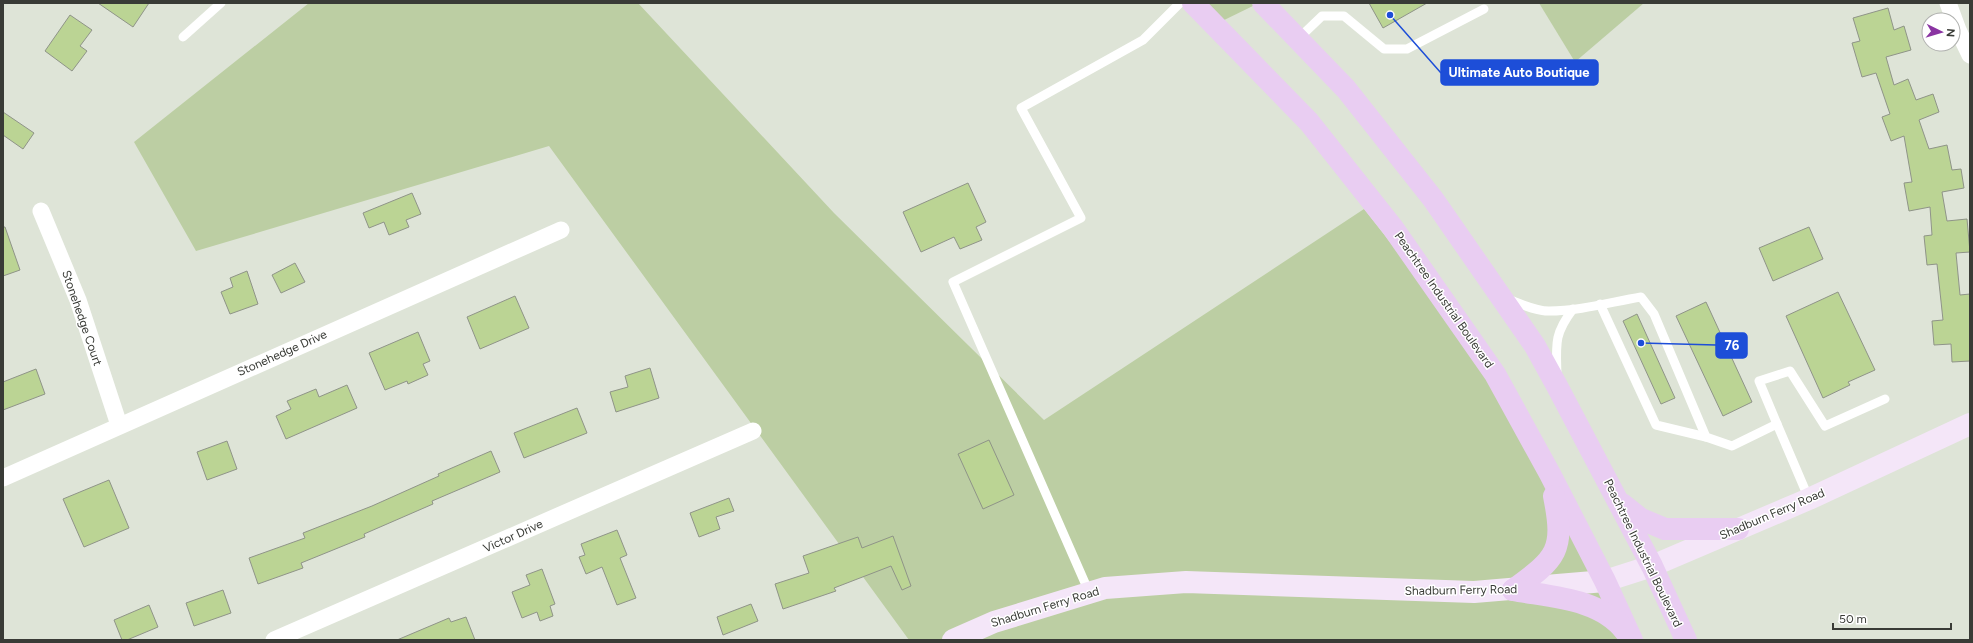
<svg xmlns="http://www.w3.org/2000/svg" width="1973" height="643" viewBox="0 0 1973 643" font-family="Figtree,sans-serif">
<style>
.green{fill:#bccea3}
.building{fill:#bbd494;stroke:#8f9488}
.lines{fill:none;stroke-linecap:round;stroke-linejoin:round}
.lane{stroke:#fff;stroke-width:9}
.street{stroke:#fff;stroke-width:17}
.secondary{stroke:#f4e6f8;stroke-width:22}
.primary{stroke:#e9cdf2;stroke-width:22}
.labels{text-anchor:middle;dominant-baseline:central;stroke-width:3;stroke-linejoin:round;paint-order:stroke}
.street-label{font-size:12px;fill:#393b36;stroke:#fff}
.leader{fill:none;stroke:#1d4ed8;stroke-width:1.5}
.callout-dot{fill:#1d4ed8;stroke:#fff;stroke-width:1.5}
.callout{fill:#1d4ed8;stroke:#1d4ed8;stroke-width:1.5}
.callout-label{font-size:13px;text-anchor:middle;font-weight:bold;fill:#fff}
</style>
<rect width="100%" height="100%" fill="#dee4d7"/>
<g class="green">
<path d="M309 3H638L834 213 1044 420 1364 209 1513 399 1629 640H909L549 146 196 251 134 142Z"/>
<path d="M1195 3H1259L1216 24Z"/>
<path d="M1539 3H1644L1575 62Z"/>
</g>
<g class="building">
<path d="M98 3H149L133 27Z"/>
<path d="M1369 3H1427L1383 28Z"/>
<path d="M1888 8 1894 30 1904 26 1911 50 1886 57 1894 85 1908 79 1916 100 1933 94 1939 112 1919 120 1929 149 1947 145 1952 170 1961 169 1964 188 1942 192 1947 221 1967 219 1970 252 1956 253 1960 295 1970 294V361L1952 362 1951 344 1934 345 1932 321 1943 320 1937 264 1927 265 1924 236 1932 235 1930 207 1909 211 1904 183 1912 182 1904 136 1891 141 1882 117 1890 114 1876 73 1862 77 1852 43 1860 41 1853 18Z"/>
<path d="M70 15 92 30 80 46 87 51 72 71 45 51Z"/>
<path d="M3 112 34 133 23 149 3 135Z"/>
<path d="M968 183 986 222 976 227 982 240 960 249 954 237 921 252 903 212Z"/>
<path d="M412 193 421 214 406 220 409 227 389 235 384 222 369 228 363 213Z"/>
<path d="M3 227H5L20 270 3 276Z"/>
<path d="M1809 227 1823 259 1773 281 1759 248Z"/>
<path d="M295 263 305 282 281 293 272 275Z"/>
<path d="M247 271 258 304 230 314 221 292 233 287 230 278Z"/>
<path d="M1838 292 1875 370 1848 382 1850 385 1823 398 1786 316Z"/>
<path d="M515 296 529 328 480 349 467 317Z"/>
<path d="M1706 302 1752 402 1723 416 1676 316Z"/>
<path d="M1637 314 1675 398 1661 404 1623 321Z"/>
<path d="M418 332 430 361 423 364 428 375 408 384 407 381 385 390 369 353Z"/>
<path d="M650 368 659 398 616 412 610 392 628 387 625 376Z"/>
<path d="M36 369 45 394 3 410V382Z"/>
<path d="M347 385 357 408 286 439 276 416 291 409 287 401 316 389 319 397Z"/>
<path d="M577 408 587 433 524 458 514 433Z"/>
<path d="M989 440 1014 495 983 509 958 454Z"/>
<path d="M227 441 237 469 207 480 197 452Z"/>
<path d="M491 451 500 472 432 501 433 504 364 534 365 537 301 563 303 568 258 584 249 558 305 538 303 533 372 506 439 476 438 474Z"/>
<path d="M109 480 129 528 84 547 63 499Z"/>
<path d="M729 498 734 511 716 517 720 529 699 537 690 513Z"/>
<path d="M617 530 627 555 620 558 636 598 617 605 602 567 586 574 579 557 585 555 581 544Z"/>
<path d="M893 536 911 586 902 590 891 566 834 588 836 591 783 609 775 584 809 573 803 556 858 537 862 548Z"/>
<path d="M542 569 555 604 550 606 553 616 540 621 537 612 522 618 512 592 530 585 526 575Z"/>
<path d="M223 590 231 613 194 626 186 603Z"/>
<path d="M751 604 758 621 723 635 717 617Z"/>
<path d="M149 605 158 627 127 640H122L114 620Z"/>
<path d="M466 617 475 640H397L449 618 451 622Z"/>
</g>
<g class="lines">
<g class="lane">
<path d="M183 37 221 3"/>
<path d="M1298 39 1322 16H1344L1384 49H1407L1484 9"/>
<path d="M1508 299C1521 304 1535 311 1549 311 1580 311 1611 302 1641 297L1654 314 1706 437 1732 446 1777 424 1809 499"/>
<path d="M1600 304 1656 425 1706 437"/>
<path d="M1557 375C1556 344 1554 334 1573 309"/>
<path d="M1777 424 1759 381 1790 371 1825 426 1885 399"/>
<path d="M1089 592 953 282 1081 218 1021 108 1143 40 1180 3"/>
</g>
<g class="street">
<path d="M1948 3 1958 30 1970 55"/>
<path d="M41 211 78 300 119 425"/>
<path d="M3 478 561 230"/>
<path d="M274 640 753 431"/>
</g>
<path class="secondary" d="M953 640 994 622 1105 588 1186 582 1474 592 1605 581 1652 566 1809 499 1970 424"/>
<g class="primary">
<path d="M1193 3 1309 122 1393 228 1495 374 1550 474 1605 581 1632 640"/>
<path d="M1263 3 1346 89 1433 199 1535 346 1557 386 1652 566 1686 640"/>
<path d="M1622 504 1641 519 1665 529H1738"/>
<path d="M1513 590C1557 558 1565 551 1554 496"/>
<path d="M1513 590C1550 597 1600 598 1625 631"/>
</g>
</g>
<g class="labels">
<g class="street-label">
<text transform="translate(1444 300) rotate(55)">Peachtree Industrial Boulevard</text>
<text transform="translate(82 318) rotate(71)">Stonehedge Court</text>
<text transform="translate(282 353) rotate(-24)">Stonehedge Drive</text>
<text transform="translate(1772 514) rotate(-23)">Shadburn Ferry Road</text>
<text transform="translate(513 536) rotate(-24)">Victor Drive</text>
<text transform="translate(1643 553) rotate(64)">Peachtree Industrial Boulevard</text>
<text transform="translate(1461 590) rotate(-1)">Shadburn Ferry Road</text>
<text transform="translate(1045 607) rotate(-17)">Shadburn Ferry Road</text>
</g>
</g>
<path class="leader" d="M1390 15L1441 73M1641 343L1716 345"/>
<g class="callout-dot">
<circle cx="1390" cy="15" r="4"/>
<circle cx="1641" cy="343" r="4"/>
</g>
<g class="callout">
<rect x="1441" y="60" width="157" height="25" rx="4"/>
<rect x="1716" y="333" width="31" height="25" rx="4"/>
</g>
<g class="callout-label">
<text x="1519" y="77">Ultimate Auto Boutique</text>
<text x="1732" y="350">76</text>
</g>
<rect width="1973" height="643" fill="none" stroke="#393b36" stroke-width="8"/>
<g transform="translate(1941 32) rotate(95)"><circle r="19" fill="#ffffff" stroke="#b0b1af"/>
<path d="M0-3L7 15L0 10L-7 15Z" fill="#8a34a2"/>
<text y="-6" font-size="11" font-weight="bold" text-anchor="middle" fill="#393b36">N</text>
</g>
<path d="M1833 623v6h118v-6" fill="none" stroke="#393b36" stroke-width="2"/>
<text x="1839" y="623" font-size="12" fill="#393b36" stroke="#ffffff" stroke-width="3" paint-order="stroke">50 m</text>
</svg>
